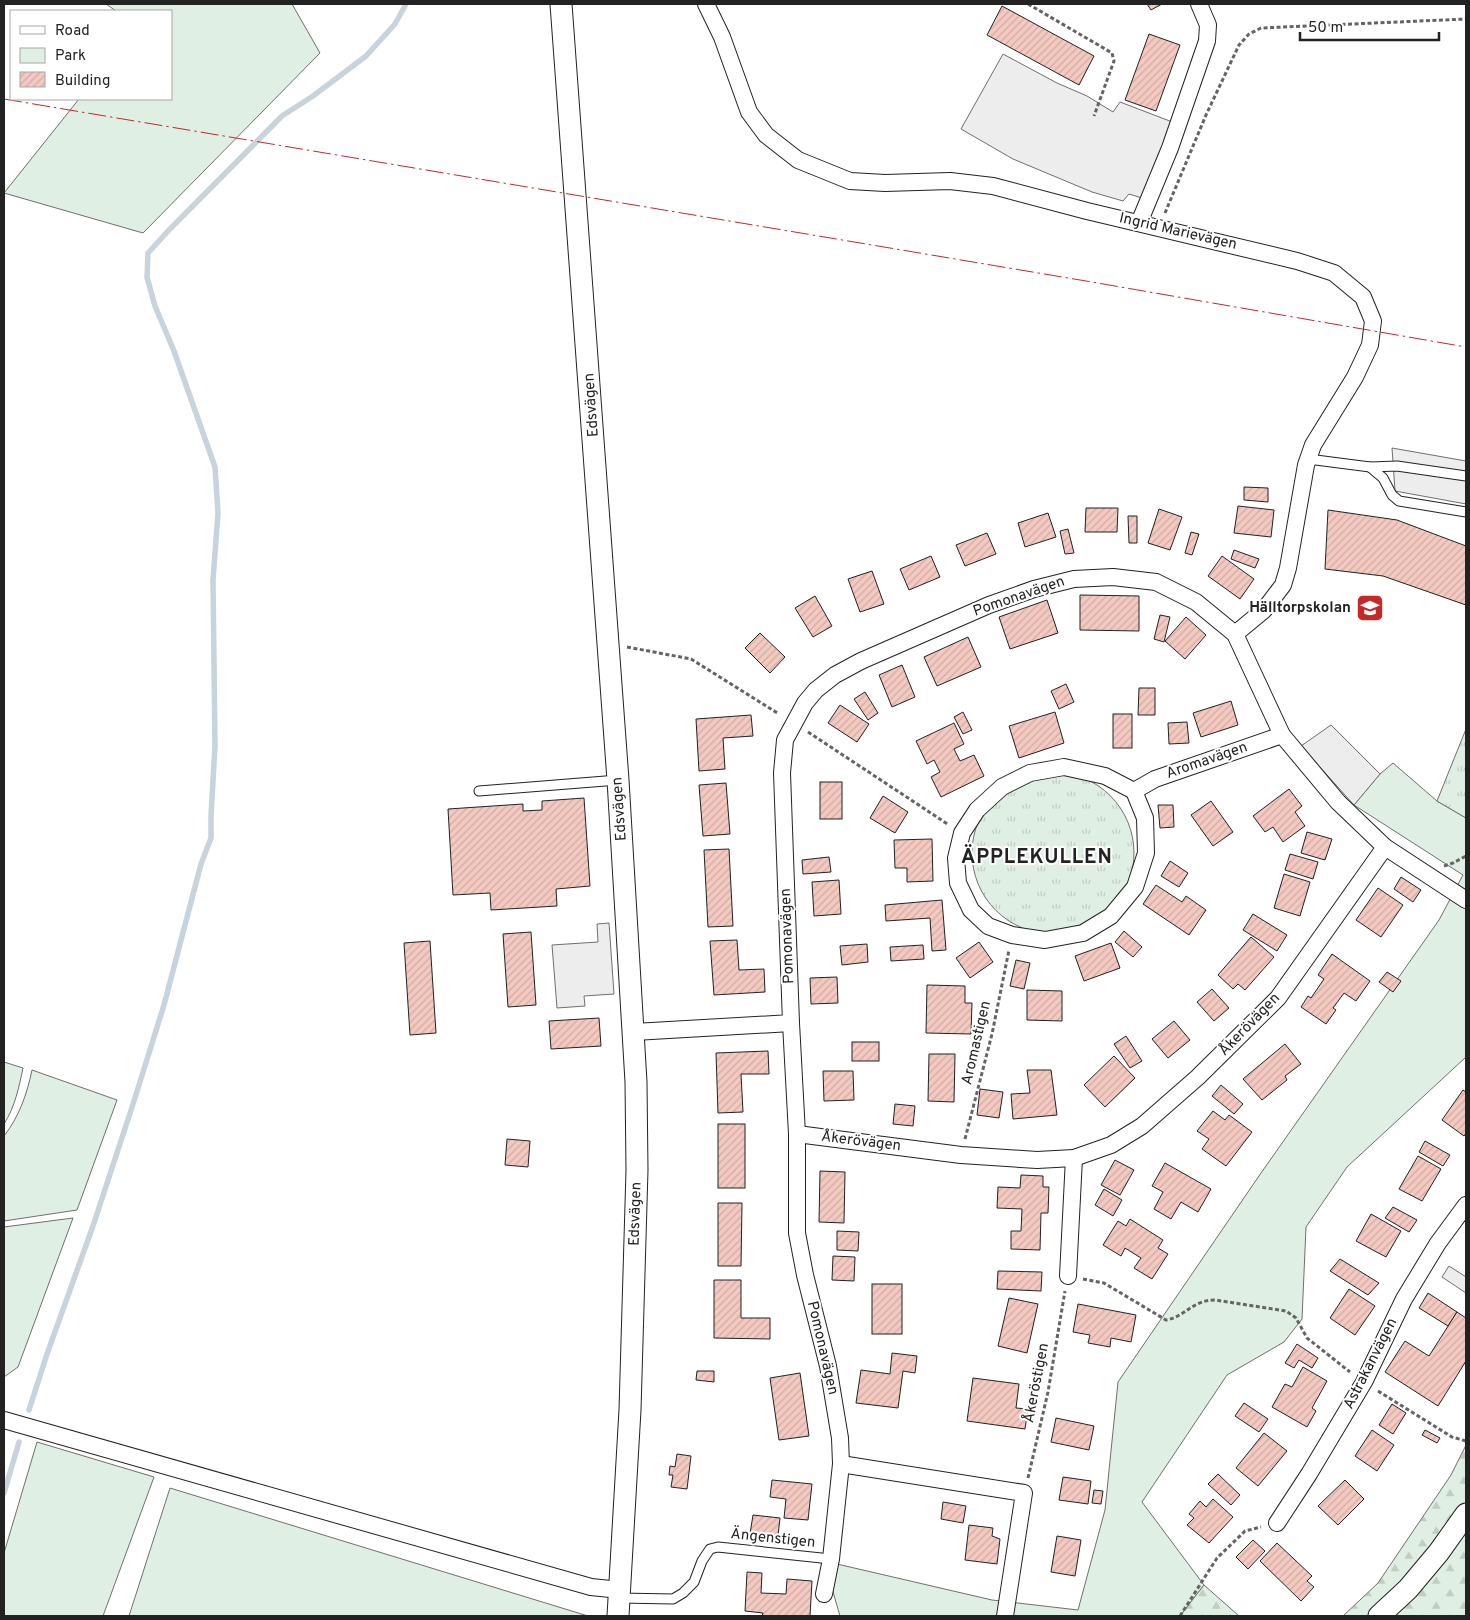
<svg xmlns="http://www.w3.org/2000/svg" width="1470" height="1620" viewBox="0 0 1470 1620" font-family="Overpass,sans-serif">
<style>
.green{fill:#e0efe3;stroke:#6f6f6f}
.forest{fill:url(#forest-firs);stroke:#6f6f6f}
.park{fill:url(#park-tufts);stroke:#6f6f6f}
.parking{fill:#ededed;stroke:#6f6f6f}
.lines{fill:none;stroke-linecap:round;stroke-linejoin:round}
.stream{stroke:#c7d3dd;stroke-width:5.5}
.building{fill:url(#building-hatch);stroke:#222}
.service-casing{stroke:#222;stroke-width:11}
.minor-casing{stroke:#222;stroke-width:18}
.tertiary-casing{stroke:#222;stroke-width:23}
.path{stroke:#646464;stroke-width:3;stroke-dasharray:4 2.5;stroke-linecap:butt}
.service{stroke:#fff;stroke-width:9}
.minor{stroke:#fff;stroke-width:16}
.tertiary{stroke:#fff;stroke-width:21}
.power{stroke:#c62828;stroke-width:1;stroke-dasharray:18 4 2.5 4;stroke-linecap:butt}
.labels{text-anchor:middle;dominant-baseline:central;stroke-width:4;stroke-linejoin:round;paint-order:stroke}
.street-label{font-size:15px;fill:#222;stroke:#fff}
.poi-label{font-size:15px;font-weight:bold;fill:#222;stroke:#fff;text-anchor:end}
.district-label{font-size:20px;font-weight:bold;letter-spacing:1px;fill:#222;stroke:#fff}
</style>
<defs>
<pattern id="forest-firs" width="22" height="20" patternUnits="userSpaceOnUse" patternTransform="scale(1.25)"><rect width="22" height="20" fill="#e0efe3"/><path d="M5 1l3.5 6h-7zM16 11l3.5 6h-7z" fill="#c0cdc2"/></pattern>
<pattern id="park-tufts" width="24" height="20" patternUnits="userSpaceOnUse" patternTransform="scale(1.25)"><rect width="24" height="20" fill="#e0efe3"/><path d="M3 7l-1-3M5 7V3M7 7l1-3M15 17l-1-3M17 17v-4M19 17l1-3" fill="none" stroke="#c0cdc2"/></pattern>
<pattern id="building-hatch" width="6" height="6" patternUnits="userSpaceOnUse" patternTransform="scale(1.25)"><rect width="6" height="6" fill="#f3c9c0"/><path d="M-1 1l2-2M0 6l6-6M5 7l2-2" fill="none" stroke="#d0aca5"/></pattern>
</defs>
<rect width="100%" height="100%" fill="#fff"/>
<g class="green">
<path d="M106 4H292L320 53 143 233 4 193 79 99H171V11H116Z"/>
<path d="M1393 763 1437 801 1466 818V1057L1347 1167 1306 1227 1302 1319 1284 1342 1227 1375 1142 1502 1204 1585 1180 1616H840L831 1585 837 1564 992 1600 1078 1610 1105 1510 1118 1382 1261 1173 1439 920 1463 875 1354 805 1380 774Z"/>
<path d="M4 1062 23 1068C19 1087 15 1107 4 1124Z"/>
<path d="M32 1070 117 1100 77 1210 4 1221V1136C19 1117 27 1094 32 1070Z"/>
<path d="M73 1218 18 1367 4 1377V1227Z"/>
<path d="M37 1442 154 1477 103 1616H4V1553Z"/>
<path d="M170 1488 588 1616H129Z"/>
</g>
<g class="forest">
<path d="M1466 1445V1616H1343L1378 1583 1451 1475Z"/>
<path d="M1204 1585 1239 1616H1180Z"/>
</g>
<g class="park">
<path d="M1466 729V818L1437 801Z"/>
<circle cx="1053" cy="853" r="81"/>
</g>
<g class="parking">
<path d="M1003 54 1057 83 1087 96 1113 112 1120 102 1175 123 1142 198 1129 194 1123 201 1092 192 1013 159 961 129Z"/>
<path d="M1392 448 1466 461V504L1395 491Z"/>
<path d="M1331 725 1380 774 1354 805 1301 746Z"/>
<path d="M609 923 614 994 584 996 585 1006 557 1008 552 945 598 942 597 924Z"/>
<path d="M1449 1266 1466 1277V1293L1442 1277Z"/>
</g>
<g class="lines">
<g class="stream">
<path d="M29 1410 47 1354 93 1226 134 1101 164 1005 201 864 211 838V816L215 746 213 580 218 513 215 467 174 351 155 306 147 277 148 253 169 230 282 116 313 96 366 56 395 24 406 4"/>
<path d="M4 1493 19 1442"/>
</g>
</g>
<g class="building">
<path d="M1147 4H1162L1151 10Z"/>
<path d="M1002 6 1094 56 1079 85 987 35Z"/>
<path d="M1149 34 1180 45 1156 111 1125 100Z"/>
<path d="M1244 487 1268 488V502L1244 500Z"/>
<path d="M1238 506 1274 510 1271 537 1234 533Z"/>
<path d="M1086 508H1118L1117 532H1085Z"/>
<path d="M1159 509 1182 517 1170 550 1148 543Z"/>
<path d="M1328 510 1397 520 1466 546V605L1383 576 1325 569Z"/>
<path d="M1048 513 1056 537 1025 547 1018 523Z"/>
<path d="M1128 516H1137V543H1129Z"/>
<path d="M1068 529 1074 553 1065 554 1060 531Z"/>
<path d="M1191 532 1199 534 1192 555 1185 553Z"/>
<path d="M987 533 996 554 965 566 956 545Z"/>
<path d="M1234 550 1259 559 1255 568 1231 559Z"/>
<path d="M931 556 940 577 909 590 900 569Z"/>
<path d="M1222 556 1254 579 1240 599 1208 576Z"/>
<path d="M872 571 884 604 860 612 848 579Z"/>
<path d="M1080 595 1139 596V631L1080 630Z"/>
<path d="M815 596 832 626 813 637 795 608Z"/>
<path d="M1047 600 1058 633 1010 649 999 617Z"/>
<path d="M1160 615 1170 617 1164 642 1154 639Z"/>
<path d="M1186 617 1206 635 1185 659 1165 641Z"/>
<path d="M760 633 785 657 770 673 745 648Z"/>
<path d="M968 637 981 667 937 686 924 657Z"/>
<path d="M902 665 915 697 892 707 879 675Z"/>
<path d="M1066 684 1074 702 1059 709 1051 691Z"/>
<path d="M1139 688H1155V715H1138Z"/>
<path d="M865 692 878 713 868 720 854 699Z"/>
<path d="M1231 701 1238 725 1201 737 1193 713Z"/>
<path d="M840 705 869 724 857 742 828 723Z"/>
<path d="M963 712 972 730 963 734 954 717Z"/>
<path d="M1055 712 1064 743 1019 758 1009 726Z"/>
<rect x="1113" y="714" width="19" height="34"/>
<path d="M751 715 753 736 723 738 725 769 699 771 696 719Z"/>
<path d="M1187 722 1189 743 1169 744 1168 723Z"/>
<path d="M954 723 964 744 954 749 960 761 974 755 984 776 941 797 931 777 940 772 934 760 927 764 916 741Z"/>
<rect x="820" y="782" width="22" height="37"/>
<path d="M726 783 730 834 703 836 699 785Z"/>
<path d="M1289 789 1302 806 1295 812 1305 826 1283 842 1273 827 1265 832 1253 816Z"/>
<path d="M883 796 908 812 895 833 870 818Z"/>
<path d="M584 798 590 886 556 889 557 906 491 910 490 893 453 895 448 809 523 804V811L542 810V801Z"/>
<path d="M1211 801 1233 832 1213 846 1191 815Z"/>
<path d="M1158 805H1173L1174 827 1160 828Z"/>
<path d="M1307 832 1332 839 1325 860 1301 853Z"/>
<path d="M932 839 933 881 907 882V868H895L894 840Z"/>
<path d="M729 849 733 926 708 927 704 850Z"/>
<path d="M1290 854 1318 862 1313 879 1285 870Z"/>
<path d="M829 857 831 872 803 874 802 860Z"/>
<path d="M1170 861 1188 873 1179 887 1161 876Z"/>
<path d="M1284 874 1310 882 1300 916 1274 908Z"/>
<path d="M1401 877 1421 890 1413 902 1394 889Z"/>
<path d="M839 880 841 914 814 916 812 882Z"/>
<path d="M1156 885 1182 902 1186 896 1206 910 1189 935 1143 904Z"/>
<path d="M1378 888 1403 905 1381 937 1356 920Z"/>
<path d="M942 900 946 950 932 951 930 918 886 921 885 905Z"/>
<path d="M1253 914 1287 935 1277 951 1243 930Z"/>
<path d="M1124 931 1142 947 1133 957 1115 942Z"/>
<path d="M531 932 536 1005 508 1007 503 934Z"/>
<path d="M1251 937 1274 957 1245 990 1238 984 1233 989 1218 975Z"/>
<path d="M737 940 739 970 764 969 765 992 714 995 710 941Z"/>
<path d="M430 941 436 1033 410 1035 404 943Z"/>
<path d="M979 942 993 962 970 978 956 958Z"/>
<path d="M1111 943 1120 968 1084 981 1075 956Z"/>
<path d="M867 944 868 962 842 965 840 946Z"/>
<path d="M923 945 924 959 891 961 890 947Z"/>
<path d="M1332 954 1370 981 1356 1001 1344 993 1333 1008 1336 1010 1326 1024 1301 1007 1308 996 1311 998 1324 979 1318 975Z"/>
<path d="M1016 960 1030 963 1024 989 1010 986Z"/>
<path d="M1387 972 1401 981 1393 992 1379 982Z"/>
<path d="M837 977 838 1003 811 1004 810 978Z"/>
<path d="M927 985 965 986V1003H972L971 1034 926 1033Z"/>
<path d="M1212 989 1229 1008 1214 1021 1197 1002Z"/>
<path d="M1027 990 1062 991V1021L1027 1020Z"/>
<path d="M599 1018 601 1046 551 1049 549 1021Z"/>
<path d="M1174 1021 1190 1040 1168 1058 1152 1039Z"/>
<path d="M1126 1036 1142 1061 1130 1068 1114 1044Z"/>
<rect x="852" y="1042" width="27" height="19"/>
<path d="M1285 1044 1301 1064 1285 1076 1287 1080 1262 1100 1243 1079Z"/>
<path d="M768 1051 769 1074H741L743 1112 718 1113 716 1053Z"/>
<path d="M929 1054H955L954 1102 928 1101Z"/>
<path d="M1114 1056 1135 1078 1105 1107 1084 1085Z"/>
<path d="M1027 1070H1051L1057 1115 1013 1119 1011 1094 1030 1093Z"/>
<path d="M823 1071H853L854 1100 824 1101Z"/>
<path d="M1221 1085 1243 1104 1234 1114 1212 1096Z"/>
<path d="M980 1089 1003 1092 999 1118 977 1115Z"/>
<path d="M1463 1090 1466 1092V1133L1464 1136 1442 1120Z"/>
<path d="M895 1104 915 1106 913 1126 893 1124Z"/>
<path d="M1213 1111 1225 1120 1229 1115 1252 1132 1226 1166 1202 1149 1209 1139 1197 1131Z"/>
<rect x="718" y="1124" width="27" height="64"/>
<path d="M507 1139 530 1141 528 1167 505 1165Z"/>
<path d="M1425 1141 1450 1155 1443 1166 1419 1152Z"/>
<path d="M1418 1156 1441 1169 1422 1201 1399 1189Z"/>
<path d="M1115 1160 1134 1170 1120 1195 1101 1185Z"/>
<path d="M1165 1163 1211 1189 1198 1212 1181 1202 1171 1219 1154 1209 1163 1192 1152 1186Z"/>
<path d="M820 1171 845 1172 844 1223 819 1222Z"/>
<path d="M1021 1175 1043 1176V1187H1049L1048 1213H1041L1040 1250 1011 1249V1231H1021L1022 1209 997 1208 998 1187 1020 1188Z"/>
<path d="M1104 1189 1122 1200 1113 1216 1095 1205Z"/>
<path d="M718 1203H742L741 1266H718Z"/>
<path d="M1393 1207 1417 1220 1409 1232 1385 1218Z"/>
<path d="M1371 1214 1401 1231 1386 1257 1356 1241Z"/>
<path d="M1130 1219 1163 1240 1158 1248 1168 1254 1152 1279 1134 1268 1141 1258 1125 1248 1121 1256 1103 1245 1118 1221 1126 1226Z"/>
<path d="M837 1231 859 1232 858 1251 837 1250Z"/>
<path d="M833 1256 855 1257 854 1281 832 1280Z"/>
<path d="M1340 1259 1379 1283 1368 1295 1330 1271Z"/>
<path d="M998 1271 1042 1272 1041 1291 997 1289Z"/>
<path d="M714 1280H741V1318H770V1339L714 1338Z"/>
<rect x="872" y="1284" width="30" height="50"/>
<path d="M1349 1289 1375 1306 1355 1335 1330 1318Z"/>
<path d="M1428 1293 1457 1312 1448 1326 1419 1308Z"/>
<path d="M1009 1298 1038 1304 1027 1353 998 1346Z"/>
<path d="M1078 1304 1136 1315 1131 1342 1111 1338 1110 1347 1088 1343 1090 1335 1073 1332Z"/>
<path d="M1457 1312 1466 1318V1361L1438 1406 1385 1372 1405 1341 1429 1356Z"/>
<path d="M1297 1344 1318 1358 1312 1368 1299 1360 1294 1368 1285 1363Z"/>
<path d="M892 1353 917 1356 915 1373 903 1371 898 1408 856 1403 861 1370 890 1374Z"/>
<path d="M1303 1367 1327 1381 1312 1408 1316 1411 1307 1427 1272 1407 1285 1384 1292 1387Z"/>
<path d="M697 1371H714V1382L696 1380Z"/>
<path d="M800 1373 809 1436 779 1440 770 1378Z"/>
<path d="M973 1378 1019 1384 1016 1408 1028 1409 1025 1429 967 1421Z"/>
<path d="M1244 1403 1268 1419 1259 1432 1235 1416Z"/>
<path d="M1392 1404 1406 1413 1393 1434 1379 1425Z"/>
<path d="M1056 1418 1094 1426 1089 1450 1051 1442Z"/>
<path d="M1372 1430 1394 1445 1377 1471 1355 1456Z"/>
<path d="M1425 1430 1440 1438 1437 1443 1422 1435Z"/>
<path d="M1264 1433 1287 1451 1258 1486 1236 1468Z"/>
<path d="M677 1454 691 1456 687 1489 671 1487 673 1475H669L670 1466 675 1467Z"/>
<path d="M1218 1474 1240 1495 1231 1505 1208 1484Z"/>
<path d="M1063 1477 1091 1481 1088 1504 1059 1500Z"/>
<path d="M772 1480 812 1484 808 1520 784 1518 786 1499 770 1497Z"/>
<path d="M1345 1480 1364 1499 1338 1525 1318 1506Z"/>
<path d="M1094 1490 1103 1491 1101 1504 1092 1503Z"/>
<path d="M1213 1499 1233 1517 1209 1543 1187 1525 1194 1518 1189 1514 1200 1501 1206 1507Z"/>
<path d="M943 1502 966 1506 963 1523 941 1519Z"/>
<path d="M753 1515 780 1518 777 1544 749 1540Z"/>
<path d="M969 1525 993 1528 992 1536 1000 1539 997 1564 965 1560Z"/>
<path d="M1057 1536 1081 1540 1075 1576 1051 1572Z"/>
<path d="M1253 1540 1265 1551 1248 1569 1236 1557Z"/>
<path d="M1277 1543 1312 1576 1307 1581 1314 1587 1301 1601 1260 1561Z"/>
<path d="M747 1572 762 1573 761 1593 786 1594 787 1579 812 1581 810 1616H762L763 1613 745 1611Z"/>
</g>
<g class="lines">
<g class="service-casing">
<g id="service">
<path d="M1308 459 1370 467 1397 466 1466 476"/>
<path d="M1370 467 1383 478 1392 495 1399 501 1466 512"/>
<path d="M479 791 618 780"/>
<path d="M619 1598 673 1599 683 1593 694 1582 702 1561 710 1549 718 1547 831 1559"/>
</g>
</g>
<g class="minor-casing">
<g id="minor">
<path d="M706 4 722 37 749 112 766 135 798 160 850 181 885 183 950 181 993 186 1087 211 1297 261 1334 273 1363 297 1373 321 1370 345 1355 377 1313 445 1306 465 1288 568 1283 585 1264 610 1235 634"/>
<path d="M1139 223 1170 148 1207 41 1208 25 1199 4"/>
<path d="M1064 767 1105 776 1134 791 1145 818 1146 853 1135 887 1111 916 1083 933 1045 940 1012 935 988 926 971 910 958 883 956 858 962 833 977 810 1002 787 1030 773Z"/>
<path d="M1134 791 1155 779 1282 735"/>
<path d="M791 1023 797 1134V1233L805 1275 828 1366 840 1438 841 1464 1024 1493 1005 1616"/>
<path d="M634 1032 791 1023 782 773 785 740 805 703 816 690 835 675 861 661 989 605 1034 589 1074 579 1113 577 1156 582 1196 602 1235 634 1282 735 1338 802 1385 847 1466 900"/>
<path d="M797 1134 961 1155 1037 1160 1074 1158 1111 1145 1142 1126 1198 1077 1278 998 1385 847"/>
<path d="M1068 1276 1074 1158"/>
<path d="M4 1420 591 1587 620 1590"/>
<path d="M1277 1523 1309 1474 1364 1382 1404 1299 1438 1243 1466 1205"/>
<path d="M824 1594 831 1559 841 1464"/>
</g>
</g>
<g class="tertiary-casing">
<g id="tertiary">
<path d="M561 4 618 780 636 1082 637 1170 630 1410 618 1616"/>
<path d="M1379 1616 1408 1589 1439 1552 1466 1514"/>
</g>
</g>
<g class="path">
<path d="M1028 4 1112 53 1114 61 1094 116"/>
<path d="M1165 213 1206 115 1239 45 1249 34 1261 28 1466 19"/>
<path d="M627 647 691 659 779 714"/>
<path d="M808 732 949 825"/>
<path d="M1444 866 1453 863 1466 856"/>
<path d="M965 1139 992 1034 1009 950"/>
<path d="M1083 1279 1104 1283 1166 1320C1185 1317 1192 1300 1215 1300L1286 1311 1296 1318 1307 1338 1350 1372"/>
<path d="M1378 1391 1452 1437 1466 1441"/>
<path d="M1028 1478 1048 1392 1065 1291"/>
<path d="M1180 1616 1217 1558 1245 1531 1261 1527"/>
</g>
<use href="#service" class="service"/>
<use href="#minor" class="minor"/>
<use href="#tertiary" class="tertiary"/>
<path class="power" d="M4 99 1086 281 1466 347"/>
</g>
<defs>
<g id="school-square" transform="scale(1.4375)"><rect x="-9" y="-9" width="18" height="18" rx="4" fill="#c62828" stroke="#fff"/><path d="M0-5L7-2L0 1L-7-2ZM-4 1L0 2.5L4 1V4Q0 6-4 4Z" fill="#fff"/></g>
</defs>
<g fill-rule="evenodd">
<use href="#school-square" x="1370" y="608"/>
</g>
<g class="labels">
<g class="street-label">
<text transform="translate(1178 232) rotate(13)">Ingrid Marievägen</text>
<text transform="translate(592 405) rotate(-94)">Edsvägen</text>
<text transform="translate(1019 597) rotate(-19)">Pomonavägen</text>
<text transform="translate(1207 761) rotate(-19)">Aromavägen</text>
<text transform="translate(620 809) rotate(-94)">Edsvägen</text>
<text transform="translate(788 936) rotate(-92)">Pomonavägen</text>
<text transform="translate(1250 1025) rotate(-46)">Åkerövägen</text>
<text transform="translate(977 1043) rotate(-77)">Aromastigen</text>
<text transform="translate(861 1142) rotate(7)">Åkerövägen</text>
<text transform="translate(636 1214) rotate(-88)">Edsvägen</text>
<text transform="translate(822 1348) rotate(77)">Pomonavägen</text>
<text transform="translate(1371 1364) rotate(-63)">Astrakanvägen</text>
<text transform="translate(1037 1383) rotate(-79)">Åkeröstigen</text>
<text transform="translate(773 1539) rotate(6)">Ängenstigen</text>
</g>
<g class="poi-label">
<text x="1351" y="608">Hälltorpskolan</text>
</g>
<g class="district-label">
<text x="1037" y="858">ÄPPLEKULLEN</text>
</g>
</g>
<rect width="1470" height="1620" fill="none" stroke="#222222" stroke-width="10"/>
<rect x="10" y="10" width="162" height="90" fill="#ffffff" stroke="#a7a7a7"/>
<rect x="20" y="26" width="25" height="8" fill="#ffffff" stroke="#a7a7a7"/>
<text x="55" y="35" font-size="15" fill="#222222">Road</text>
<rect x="20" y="48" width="25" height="15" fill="#e0efe3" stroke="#a7a7a7"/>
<text x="55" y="60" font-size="15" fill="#222222">Park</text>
<rect x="20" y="72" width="25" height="15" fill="url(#building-hatch)" stroke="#a7a7a7"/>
<text x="55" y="85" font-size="15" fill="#222222">Building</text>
<path d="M1300 32v8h139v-8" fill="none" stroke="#222222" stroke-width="2.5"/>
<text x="1308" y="32" font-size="15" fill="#222222" stroke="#ffffff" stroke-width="4" paint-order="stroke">50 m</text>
</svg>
